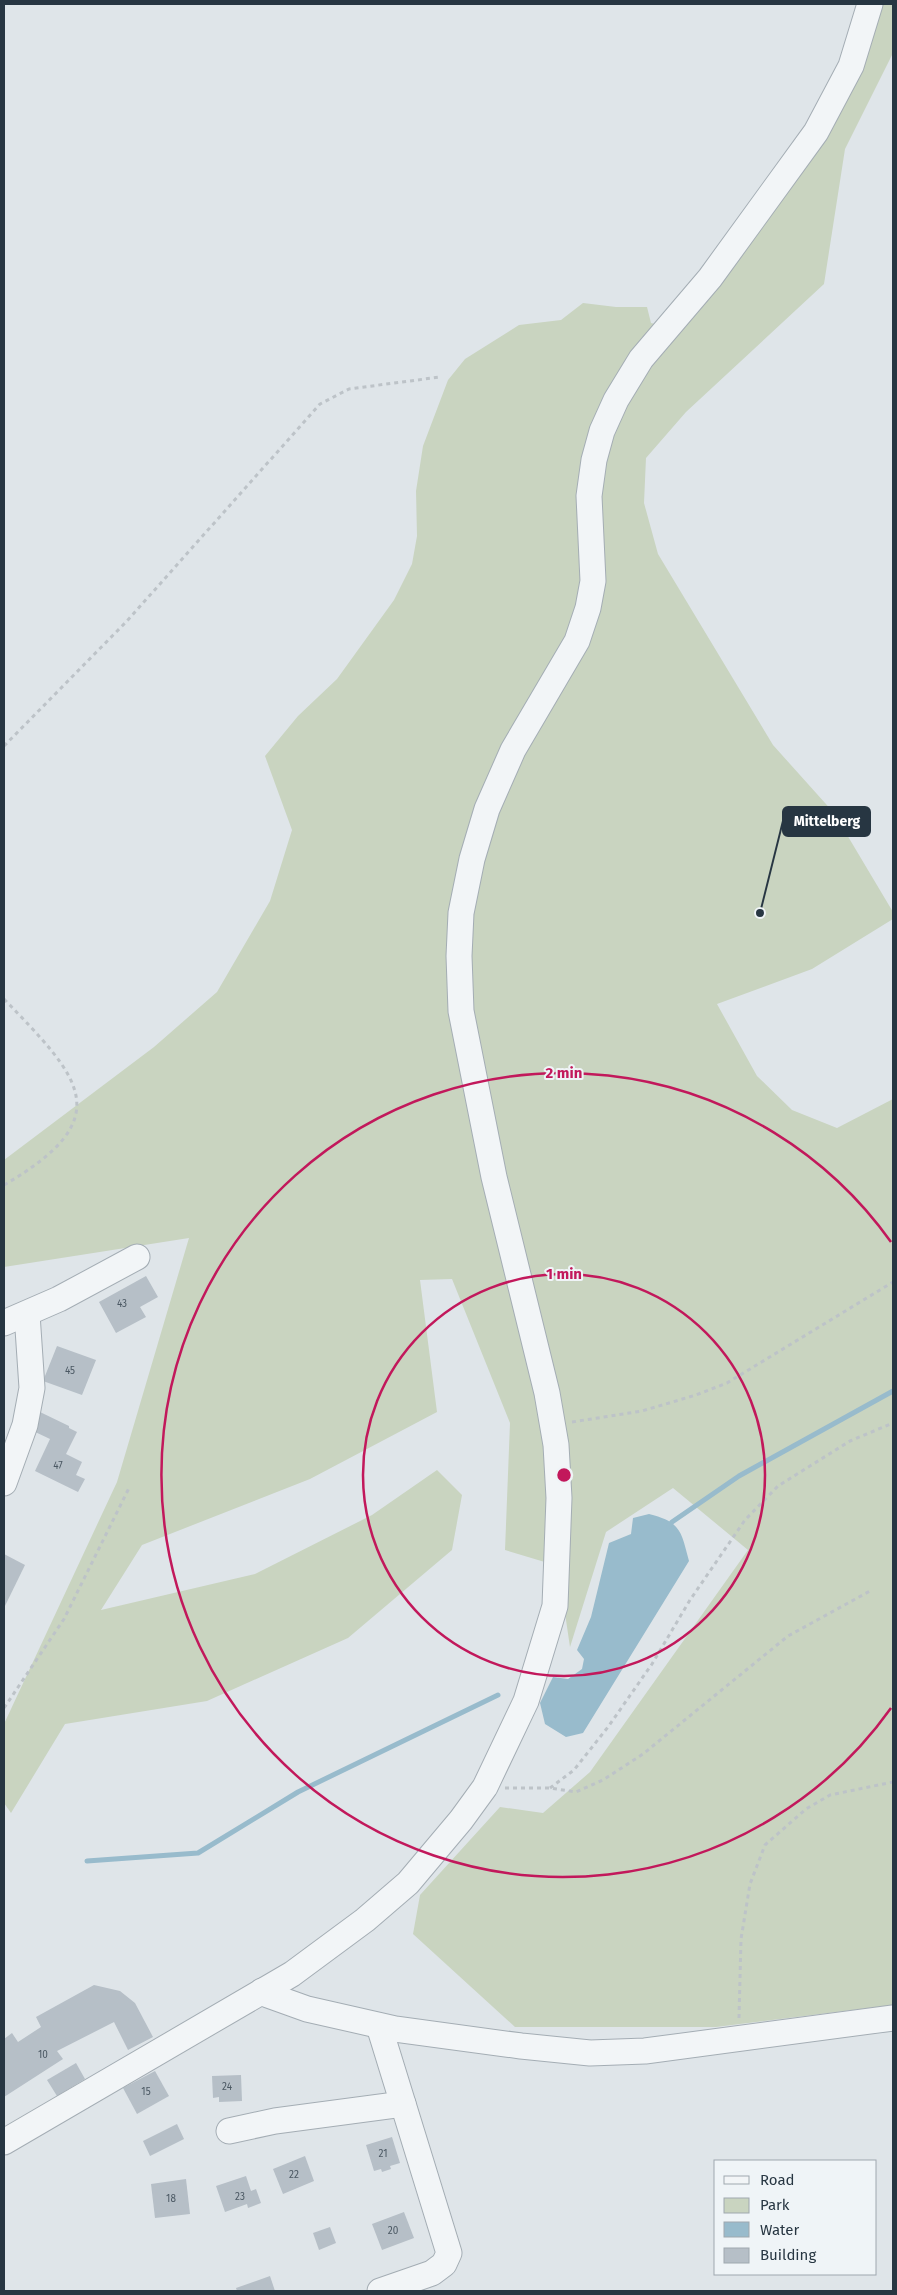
<svg xmlns="http://www.w3.org/2000/svg" width="897" height="2295" viewBox="0 0 897 2295" font-family="'Fira Sans',sans-serif">
<style>
.green{fill:#c9d4c0}
.water{fill:#98bbcc}
.lines{fill:none;stroke-linecap:round;stroke-linejoin:round}
.stream{stroke:#98bbcc;stroke-width:5}
.building{fill:#b6bfc7}
.minor-casing{stroke:#a4adb4;stroke-width:27}
.path{stroke:#bdc3c8;stroke-width:3;stroke-dasharray:4 4;stroke-linecap:butt}
.minor{stroke:#f2f5f7;stroke-width:25}
.ring{fill:none;stroke:#c2185b;stroke-width:2.5}
.labels{text-anchor:middle;dominant-baseline:central;stroke-width:4;stroke-linejoin:round;paint-order:stroke}
.number-label{font-size:10px;fill:#4b5863}
.centre{fill:#c2185b;stroke:#eff4f7;stroke-width:2.5}
.ring-label{font-size:15px;text-anchor:middle;font-weight:bold;fill:#c2185b;stroke:#eff4f7;stroke-width:4;stroke-linejoin:round;paint-order:stroke}
.leader{fill:none;stroke:#273642;stroke-width:2}
.callout-dot{fill:#273642;stroke:#eff4f7;stroke-width:2}
.callout{fill:#273642;stroke:#273642;stroke-width:2}
.callout-label{font-size:14px;text-anchor:middle;font-weight:bold;fill:#fff}
</style>
<rect width="100%" height="100%" fill="#dfe5e9"/>
<path class="green" d="M883 4H893V53L845 149 824 284 686 412 646 458 644 503 658 554 773 745 834 813 893 912V919L812 969 717 1004 757 1076 792 1110 837 1128 893 1099V2005L716 2027H515L413 1934 420 1895 500 1807 543 1813 590 1772 748 1550 673 1488 606 1532 570 1647 558 1566 505 1550 510 1423 452 1279 420 1280 437 1412 310 1479 142 1545 101 1610 255 1574 372 1515 437 1470 462 1495 452 1550 348 1638 207 1701 65 1724 11 1813 4 1803V1724L117 1482 189 1238 4 1267V1160L154 1047 217 992 270 901 292 830 265 756 298 716 337 679 394 600 412 564 417 536 416 491 423 446 448 380 465 359 519 325 561 320 583 303 616 307H647L651 323 679 330 849 87Z"/>
<path class="water" d="M649 1514C681 1522 681 1531 689 1561L583 1733 566 1737 545 1724 540 1703 553 1677 568 1679 582 1669 584 1659 577 1650 591 1617 609 1543 631 1534 633 1518Z"/>
<g class="lines">
<g class="stream">
<path d="M669 1526 672 1522 739 1476 893 1391"/>
<path d="M87 1861 198 1853 298 1792 498 1695"/>
</g>
</g>
<g class="building">
<path d="M146 1276 158 1297 140 1307 146 1317 116 1333 99 1302Z"/>
<path d="M57 1346 96 1360 82 1395 43 1381Z"/>
<path d="M40 1412 69 1426V1428L77 1432 66 1454 82 1462 76 1475 85 1479 78 1492 35 1471 50 1439 31 1430Z"/>
<path d="M4 1554 25 1565 4 1608Z"/>
<path d="M94 1985 120 1991 135 2003 153 2037 128 2050 114 2022 57 2051 63 2059 4 2097V2039L12 2033 18 2042 41 2027 36 2017Z"/>
<path d="M76 2063 85 2079 57 2096 47 2080Z"/>
<path d="M155 2071 169 2096 137 2114 123 2088Z"/>
<path d="M241 2075 242 2101 219 2102V2097L213 2098 212 2076Z"/>
<path d="M177 2124 184 2139 150 2156 143 2141Z"/>
<path d="M392 2137 400 2163 390 2166 391 2169 382 2172 381 2169 374 2171 366 2145Z"/>
<path d="M305 2156 314 2181 283 2194 273 2169Z"/>
<path d="M246 2176 251 2191 256 2189 261 2203 248 2208 247 2204 225 2212 216 2186Z"/>
<path d="M186 2179 190 2214 155 2218 151 2184Z"/>
<path d="M404 2212 414 2238 382 2250 372 2224Z"/>
<path d="M330 2227 336 2243 319 2250 313 2233Z"/>
<path d="M270 2276 275 2291H237L236 2288Z"/>
</g>
<g class="lines">
<g class="minor-casing">
<g id="minor">
<path d="M4 1323 59 1299 137 1257"/>
<path d="M4 1483 25 1425 32 1388 27 1314"/>
<path d="M262 1991 268 1995 307 2009 395 2029 521 2046 590 2053 645 2051 893 2018"/>
<path d="M379 2026 449 2253 444 2264 432 2273 380 2291"/>
<path d="M229 2131 275 2121 403 2104"/>
<path d="M4 2142 292 1974 365 1920 408 1883 461 1820 485 1787 526 1701 555 1606 559 1498 556 1445 547 1393 494 1177 461 1011 459 956 461 913 472 859 487 809 513 750 577 641 588 608 593 581 589 496 594 460 602 431 616 400 641 359 710 278 816 132 851 66 870 4"/>
</g>
</g>
<g class="path">
<path d="M4 746 127 621 320 404 349 389 440 377"/>
<path d="M4 999C79 1077 121 1117 4 1185"/>
<path d="M572 1422 642 1411 696 1395 727 1383 893 1282"/>
<path d="M4 1708 64 1619 129 1488"/>
<path d="M505 1788H550L576 1792 603 1780 643 1754 788 1636 870 1591"/>
<path d="M550 1788 574 1770 608 1727 652 1664 690 1600 745 1520 778 1486 850 1441 893 1423"/>
<path d="M739 2018 741 1939 750 1884 765 1845 806 1809 830 1795 893 1782"/>
</g>
<use href="#minor" class="minor"/>
</g>
<g class="ring">
<circle cx="564" cy="1475" r="201"/>
<path d="M891 1708A402 402 0 1 1 891 1242"/>
</g>
<g class="labels">
<g class="number-label">
<text x="122" y="1304">43</text>
<text x="70" y="1371">45</text>
<text x="58" y="1466">47</text>
<text x="43" y="2055">10</text>
<text x="227" y="2087">24</text>
<text x="146" y="2092">15</text>
<text x="383" y="2154">21</text>
<text x="294" y="2175">22</text>
<text x="240" y="2197">23</text>
<text x="171" y="2199">18</text>
<text x="393" y="2231">20</text>
</g>
</g>
<circle cx="564" cy="1475" r="8" class="centre"/>
<g class="ring-label">
<text x="564" y="1078">2 min</text>
<text x="564" y="1279">1 min</text>
</g>
<path class="leader" d="M760 913L783 821"/>
<circle class="callout-dot" cx="760" cy="913" r="5"/>
<rect class="callout" x="783" y="807" width="87" height="29" rx="5"/>
<g class="callout-label">
<text x="827" y="826">Mittelberg</text>
</g>
<rect width="897" height="2295" fill="none" stroke="#273642" stroke-width="10"/>
<rect x="714" y="2160" width="162" height="115" fill="#eff4f7" stroke="#9fa8af"/>
<rect x="724" y="2176" width="25" height="8" fill="#f2f5f7" stroke="#9fa8af"/>
<text x="760" y="2185" font-size="15" fill="#273642">Road</text>
<rect x="724" y="2198" width="25" height="15" fill="#c9d4c0" stroke="#9fa8af"/>
<text x="760" y="2210" font-size="15" fill="#273642">Park</text>
<rect x="724" y="2222" width="25" height="15" fill="#98bbcc" stroke="#9fa8af"/>
<text x="760" y="2235" font-size="15" fill="#273642">Water</text>
<rect x="724" y="2248" width="25" height="15" fill="#b6bfc7" stroke="#9fa8af"/>
<text x="760" y="2260" font-size="15" fill="#273642">Building</text>
</svg>
